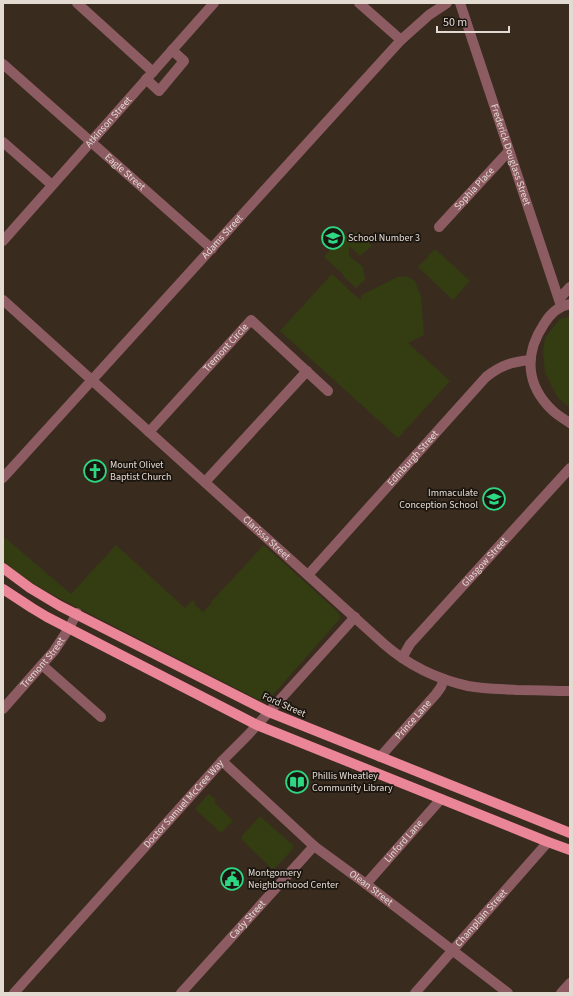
<svg xmlns="http://www.w3.org/2000/svg" width="573" height="996" viewBox="0 0 573 996" font-family="'Source Sans 3',sans-serif">
<style>
.green{fill:#343d12}
.lines{fill:none;stroke-linecap:round;stroke-linejoin:round}
.minor{stroke:#8d5c63;stroke-width:10}
.major{stroke:#ea8697;stroke-width:10}
.labels{text-anchor:middle;dominant-baseline:central;stroke-width:3.5;stroke-linejoin:round;paint-order:stroke}
.street-label{font-size:10px;fill:#e3dad2;stroke:#1b150f}
.poi-label{font-size:10px;fill:#e3dad2;stroke:#1b150f;text-anchor:start}
</style>
<rect width="100%" height="100%" fill="#392b1e"/>
<g class="green">
<path d="M357 231 372 246 360 256 351 247 349 248V256L363 267 365 280 356 288 344 277V275L324 257 343 235 350 237Z"/>
<path d="M435 249 470 281 453 300 418 267Z"/>
<path d="M332 274 360 300 362 295 397 277 406 276 415 281 421 296 424 335 408 343 450 381 398 438 280 331Z"/>
<path d="M570 317V408L559 399 552 387 545 372 543 352 545 338 560 319Z"/>
<path d="M3 536 71 594 116 545 185 608 192 600 196 604 195 605 203 612 212 603 211 602 264 545 338 612 340 617 339 620 270 698 264 701H261L65 601C43 590 22 577 3 561Z"/>
<path d="M209 794 216 800 214 802 233 821 221 833 195 809Z"/>
<path d="M260 816 293 845V849L275 868H271L242 840V836Z"/>
</g>
<g class="lines">
<g class="minor">
<path d="M77 3 153 72"/>
<path d="M359 3 401 40"/>
<path id="s1" d="M460 3 561 306"/>
<path id="s2" d="M3 64 212 249"/>
<path d="M146 79 159 91 184 61 172 50"/>
<path d="M3 142 52 185"/>
<path id="s3" d="M439 227 509 151"/>
<path id="s4" d="M3 241 214 3"/>
<path d="M559 299 570 287"/>
<path id="s5" d="M3 300 384 644C408 665 437 679 468 686 484 689 501 689 517 690 535 690 552 691 570 691"/>
<path d="M570 304C559 306 550 314 544 324 524 354 526 385 552 410 557 415 564 419 570 423"/>
<path id="s6" d="M149 432 251 320 328 391"/>
<path id="s7" d="M3 478 401 40 429 15 447 3"/>
<path d="M205 482 307 371"/>
<path id="s8" d="M308 575 486 377C501 365 512 362 530 360"/>
<path id="s9" d="M402 658 410 644 570 468"/>
<path d="M42 665 101 717"/>
<path id="s10" d="M3 709 54 651 69 628 77 613"/>
<path id="s11" d="M380 757 436 694 441 687 444 679"/>
<path id="s12" d="M222 761 314 846 366 884 508 993"/>
<path id="s13" d="M366 884 441 799"/>
<path id="s14" d="M14 993 222 761 248 735 355 617"/>
<path id="s15" d="M181 993 314 846"/>
<path id="s16" d="M415 993 548 842"/>
<path d="M561 993 570 983"/>
</g>
<g class="major">
<path d="M3 568 30 588 60 606 269 712 570 833"/>
<path d="M3 589 32 608 47 617 257 725 548 842 570 850"/>
</g>
</g>
<defs>
<g id="school-ring" transform="scale(1.15)"><circle r="9.5" fill="#1b150f" stroke="#2ed883" stroke-width="1.5"/><path d="M0-5L7-2L0 1L-7-2ZM-4 1L0 2.5L4 1V4Q0 6-4 4Z" fill="#2ed883"/></g>
<g id="church-ring" transform="scale(1.15)"><circle r="9.5" fill="#1b150f" stroke="#2ed883" stroke-width="1.5"/><path d="M-1.2-6h2.4v3.5h3.3v2.4h-3.3V6h-2.4V-.1h-3.3v-2.4h3.3Z" fill="#2ed883"/></g>
<g id="library-ring" transform="scale(1.15)"><circle r="9.5" fill="#1b150f" stroke="#2ed883" stroke-width="1.5"/><path d="M-6-4Q-3-5.5-.7-3.5V5Q-3 3-6 4ZM6-4Q3-5.5 .7-3.5V5Q3 3 6 4Z" fill="#2ed883"/></g>
<g id="civic-ring" transform="scale(1.15)"><circle r="9.5" fill="#1b150f" stroke="#2ed883" stroke-width="1.5"/><path d="M-.6-6.5H3V-4.5H.6V-3L4-1V1h2V6H-6V1h2V-1L-.6-3ZM-1.2 2.5V6h2.4V2.5Z" fill="#2ed883"/></g>
</defs>
<g fill-rule="evenodd">
<use href="#school-ring" x="333" y="238"/>
<use href="#church-ring" x="95" y="471"/>
<use href="#school-ring" x="494" y="499"/>
<use href="#library-ring" x="297" y="782"/>
<use href="#civic-ring" x="232" y="879"/>
</g>
<g class="labels">
<g class="street-label">
<text stroke="none"><textPath href="#s4" startOffset="159">Atkinson Street</textPath></text>
<text stroke="none"><textPath href="#s1" startOffset="160">Frederick Douglass Street</textPath></text>
<text stroke="none"><textPath href="#s2" startOffset="163">Eagle Street</textPath></text>
<text stroke="none"><textPath href="#s3" startOffset="52">Sophia Place</textPath></text>
<text stroke="none"><textPath href="#s7" startOffset="326">Adams Street</textPath></text>
<text stroke="none"><textPath href="#s6" startOffset="114">Tremont Circle</textPath></text>
<text stroke="none"><textPath href="#s8" startOffset="157">Edinburgh Street</textPath></text>
<text stroke="none"><textPath href="#s5" startOffset="355">Clarissa Street</textPath></text>
<text stroke="none"><textPath href="#s9" startOffset="127">Glasgow Street</textPath></text>
<text stroke="none"><textPath href="#s10" startOffset="61">Tremont Street</textPath></text>
<text transform="translate(284 705) rotate(24)">Ford Street</text>
<text stroke="none"><textPath href="#s11" startOffset="50">Prince Lane</textPath></text>
<text stroke="none"><textPath href="#s14" startOffset="254">Doctor Samuel McCree Way</textPath></text>
<text stroke="none"><textPath href="#s13" startOffset="57">Linford Lane</textPath></text>
<text stroke="none"><textPath href="#s12" startOffset="196">Olean Street</textPath></text>
<text stroke="none"><textPath href="#s16" startOffset="100">Champlain Street</textPath></text>
<text stroke="none"><textPath href="#s15" startOffset="99">Cady Street</textPath></text>
</g>
<g class="poi-label">
<text x="348" y="238">School Number 3</text>
<text x="110" y="465">Mount Olivet<tspan x="110" dy="12">Baptist Church</tspan></text>
<text x="478" y="493" text-anchor="end">Immaculate<tspan x="478" dy="12">Conception School</tspan></text>
<text x="312" y="776">Phillis Wheatley<tspan x="312" dy="12">Community Library</tspan></text>
<text x="248" y="873">Montgomery<tspan x="248" dy="12">Neighborhood Center</tspan></text>
</g>
</g>
<rect width="573" height="996" fill="none" stroke="#e3dad2" stroke-width="8"/>
<path d="M437 26v6h72v-6" fill="none" stroke="#e3dad2" stroke-width="2"/>
<text x="443" y="26" font-size="12" fill="#e3dad2" stroke="#1b150f" stroke-width="3" paint-order="stroke">50 m</text>
</svg>
